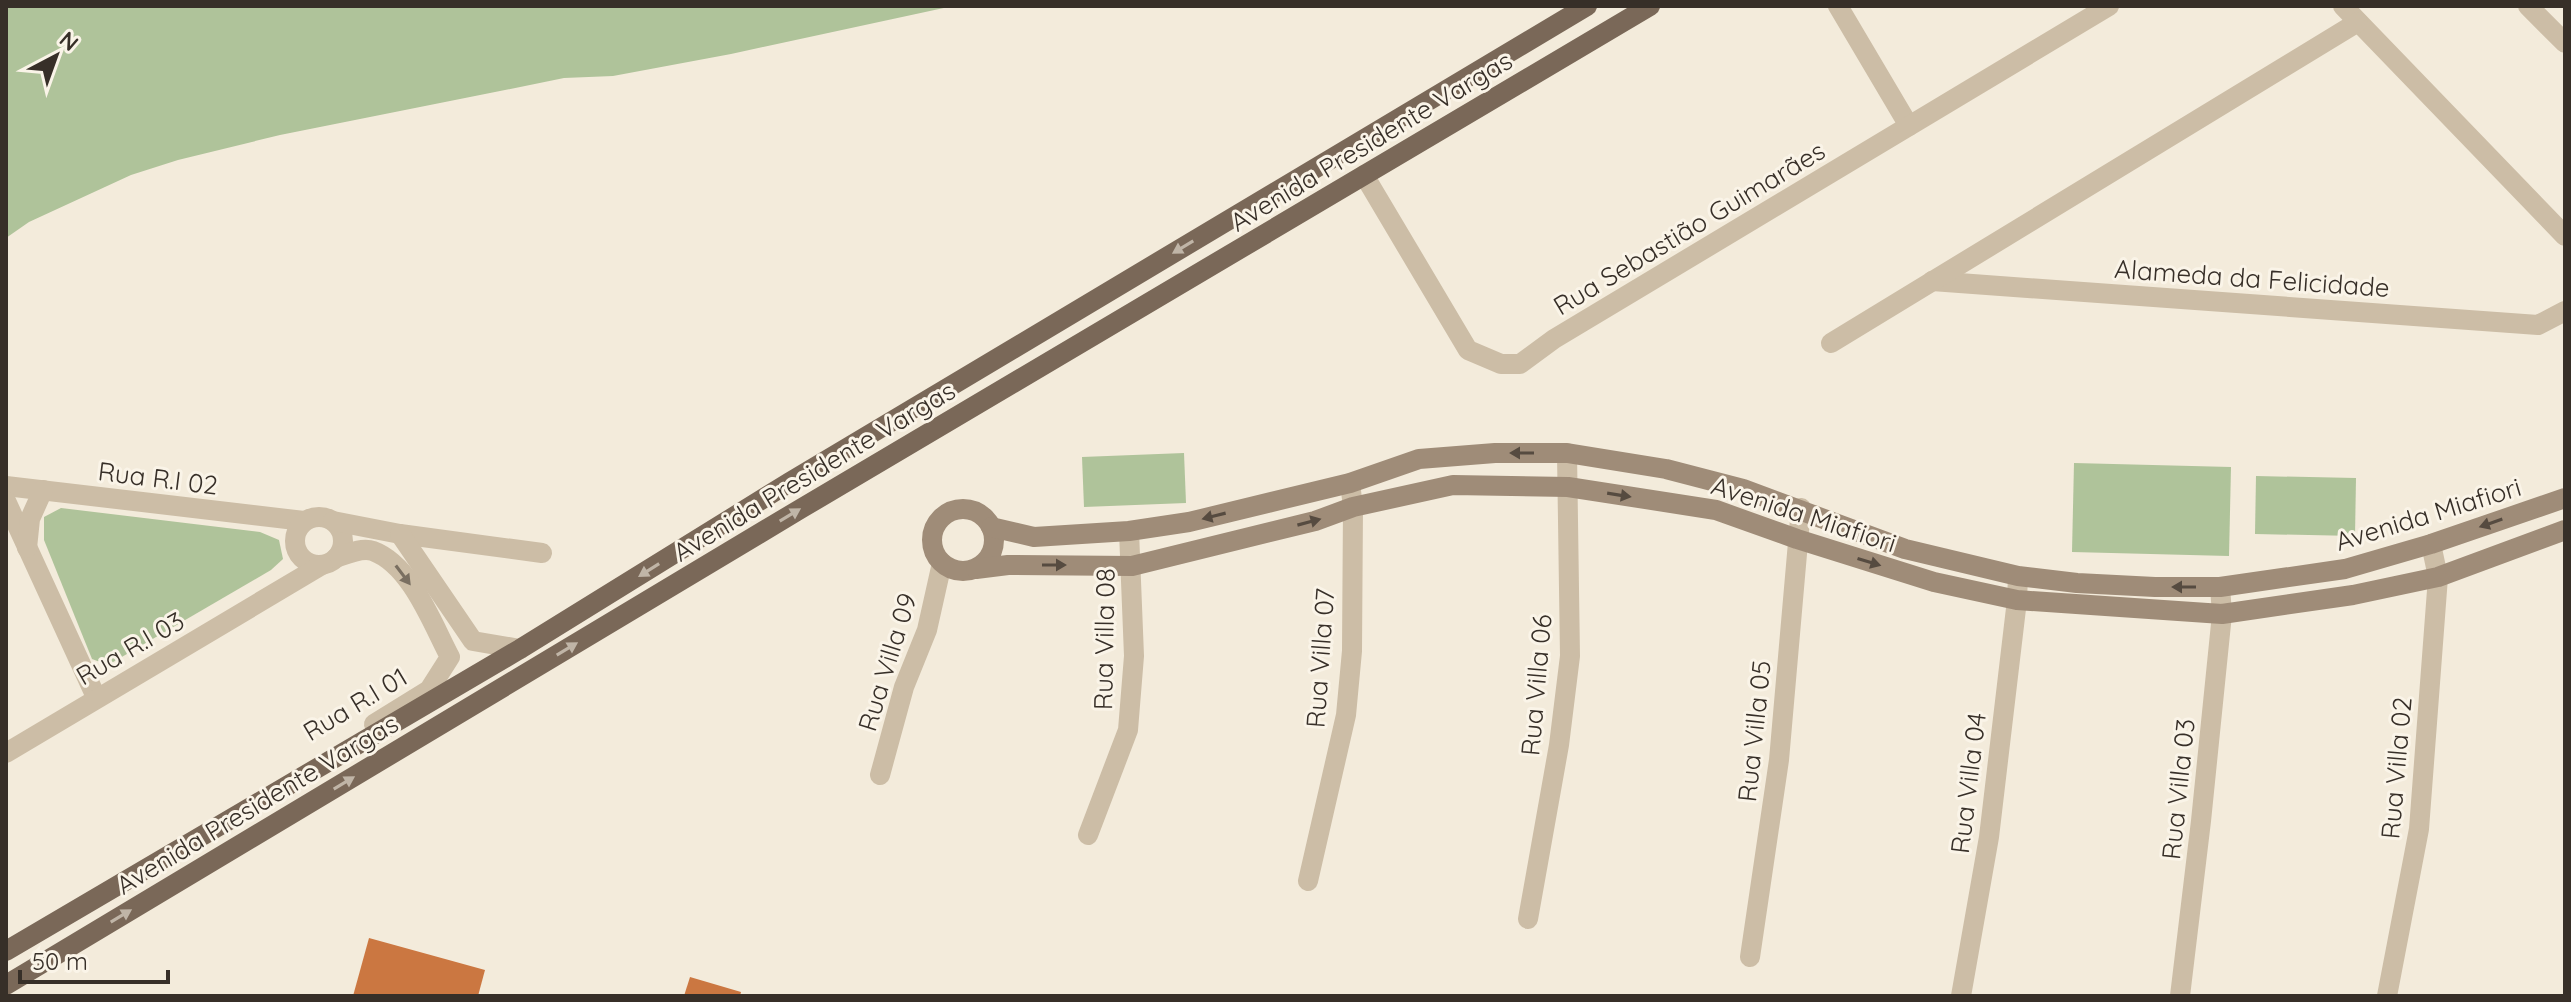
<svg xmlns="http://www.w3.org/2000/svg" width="2571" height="1002" viewBox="0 0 2571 1002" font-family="Quicksand,sans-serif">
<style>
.green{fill:#afc39a}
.building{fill:#cb7741}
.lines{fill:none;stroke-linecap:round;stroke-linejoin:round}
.street{stroke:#ccbda6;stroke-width:20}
.secondary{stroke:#9f8c78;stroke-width:20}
.primary{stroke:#7a6858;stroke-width:20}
.oneway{fill:#c0b5a7}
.oneway2{fill:#564b40}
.oneway3{fill:#7a6f61}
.labels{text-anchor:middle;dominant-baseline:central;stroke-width:6;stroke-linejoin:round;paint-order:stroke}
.street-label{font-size:26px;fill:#372f28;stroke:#faf4e8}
</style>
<rect width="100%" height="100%" fill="#f3ebdb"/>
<g class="green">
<path d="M6 6H953L731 54 613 76 564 78 500 91 280 135 178 160 131 175 29 222 6 238Z"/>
<path d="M1184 453 1186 503 1084 507 1082 457Z"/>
<path d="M2074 463 2231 467 2229 556 2072 552Z"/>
<path d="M2256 476 2356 478 2355 536 2255 534Z"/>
<path d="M61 508 260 532 279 540 283 559 271 570 108 665 92 659 44 540V517Z"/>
</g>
<g class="building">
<path d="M369 938 485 970 478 996H353Z"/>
<path d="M690 977 741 992 740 996H684Z"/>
</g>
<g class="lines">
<g class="street">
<path d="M1838 6 1909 126"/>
<path d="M2343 6 2565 236"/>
<path d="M2528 6 2565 43"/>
<path d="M1364 175 1468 350 1501 364H1520L1554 339 2109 6"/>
<path d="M1932 281 2538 325 2565 311"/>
<path d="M1831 343 2358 22"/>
<path d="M6 486 304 521"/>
<path d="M6 501 96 697"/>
<circle cx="319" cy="541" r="24"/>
<path d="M333 521 400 534 542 553"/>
<path d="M400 534 473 641 520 649"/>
<path d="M27 548 30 519 43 490"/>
<path d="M336 558C347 554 362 547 373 551 411 565 432 623 450 657L429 690 374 724"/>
<path d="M6 753 322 565"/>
<path d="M880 775 904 687 927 630 942 563"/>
<path d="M1088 835 1128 730 1134 656 1129 531"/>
<path d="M1308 881 1346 715 1352 651 1353 507 1350 483"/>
<path d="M1528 919 1559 745 1570 656 1567 453"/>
<path d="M1750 957 1779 760 1801 508"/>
<path d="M1961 996 1989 837 2017 600 2018 576"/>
<path d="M2180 996 2201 821 2222 614 2220 587"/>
<path d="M2387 996 2419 829 2438 577 2431 544"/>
</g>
<g class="secondary">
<circle cx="963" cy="540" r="31"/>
<path d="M991 527 1034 537 1129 531 1189 522 1350 483 1419 459 1495 453H1567L1666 469 1743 489 1905 549 2018 576 2077 583 2155 587H2220L2345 569 2431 544 2565 498"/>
<path d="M976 569 1008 565 1132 566 1315 521 1353 507 1453 485 1568 487 1716 510 1797 539 1934 582 2017 600 2222 614 2353 595 2438 577 2565 530"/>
</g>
<g class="primary">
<path d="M6 951 520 649 790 482 1587 6"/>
<path d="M6 985 802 508 1650 6"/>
</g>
</g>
<defs><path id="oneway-solid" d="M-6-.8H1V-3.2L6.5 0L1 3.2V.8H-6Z" transform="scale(2)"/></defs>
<g class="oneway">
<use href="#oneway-solid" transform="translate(1183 247) rotate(149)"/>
<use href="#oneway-solid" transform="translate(790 515) rotate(-31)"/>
<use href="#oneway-solid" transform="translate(649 570) rotate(148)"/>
<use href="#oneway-solid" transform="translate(567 649) rotate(-31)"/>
<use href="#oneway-solid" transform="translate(344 783) rotate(-31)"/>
<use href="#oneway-solid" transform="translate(121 916) rotate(-31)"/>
</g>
<g class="oneway2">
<use href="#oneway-solid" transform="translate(1522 453) rotate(-180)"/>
<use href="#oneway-solid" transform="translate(1619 495) rotate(9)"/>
<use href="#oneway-solid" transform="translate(1214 516) rotate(166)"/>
<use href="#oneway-solid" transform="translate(1309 522) rotate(-15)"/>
<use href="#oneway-solid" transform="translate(2491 523) rotate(161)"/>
<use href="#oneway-solid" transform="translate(1869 562) rotate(17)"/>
<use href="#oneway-solid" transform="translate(1054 565)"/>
<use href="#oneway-solid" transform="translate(2184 587) rotate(180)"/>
</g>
<use class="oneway3" href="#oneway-solid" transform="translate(403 575) rotate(53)"/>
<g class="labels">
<g class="street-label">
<text transform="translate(1371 141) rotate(-31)">Avenida Presidente Vargas</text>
<text transform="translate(1689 228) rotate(-31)">Rua Sebastião Guimarães</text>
<text transform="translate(2252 278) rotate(4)">Alameda da Felicidade</text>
<text transform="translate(814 471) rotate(-31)">Avenida Presidente Vargas</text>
<text transform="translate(158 478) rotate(7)">Rua R.I 02</text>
<text transform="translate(1804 514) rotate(18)">Avenida Miafiori</text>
<text transform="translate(2428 514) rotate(-17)">Avenida Miafiori</text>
<text transform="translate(1104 639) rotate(-89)">Rua Villa 08</text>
<text transform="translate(130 648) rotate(-30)">Rua R.I 03</text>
<text transform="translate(1320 658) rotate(-86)">Rua Villa 07</text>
<text transform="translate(887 662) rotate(-73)">Rua Villa 09</text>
<text transform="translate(1536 685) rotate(-85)">Rua Villa 06</text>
<text transform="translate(355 704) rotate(-31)">Rua R.I 01</text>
<text transform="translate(1754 731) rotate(-84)">Rua Villa 05</text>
<text transform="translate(2396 768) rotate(-85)">Rua Villa 02</text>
<text transform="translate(1968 783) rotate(-83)">Rua Villa 04</text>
<text transform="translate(2178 789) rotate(-84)">Rua Villa 03</text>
<text transform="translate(257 804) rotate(-31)">Avenida Presidente Vargas</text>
</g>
</g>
<rect width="2571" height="1002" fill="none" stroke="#372f28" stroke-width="16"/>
<g transform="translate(56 56) rotate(41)" stroke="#faf4e8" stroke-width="6" paint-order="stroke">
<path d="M0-6L14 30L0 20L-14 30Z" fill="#372f28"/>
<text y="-12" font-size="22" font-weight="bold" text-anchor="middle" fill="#372f28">N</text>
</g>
<path d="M20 970v12h148v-12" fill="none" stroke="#372f28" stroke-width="4"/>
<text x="32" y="970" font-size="24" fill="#372f28" stroke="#faf4e8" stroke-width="6" paint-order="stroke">50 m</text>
</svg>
